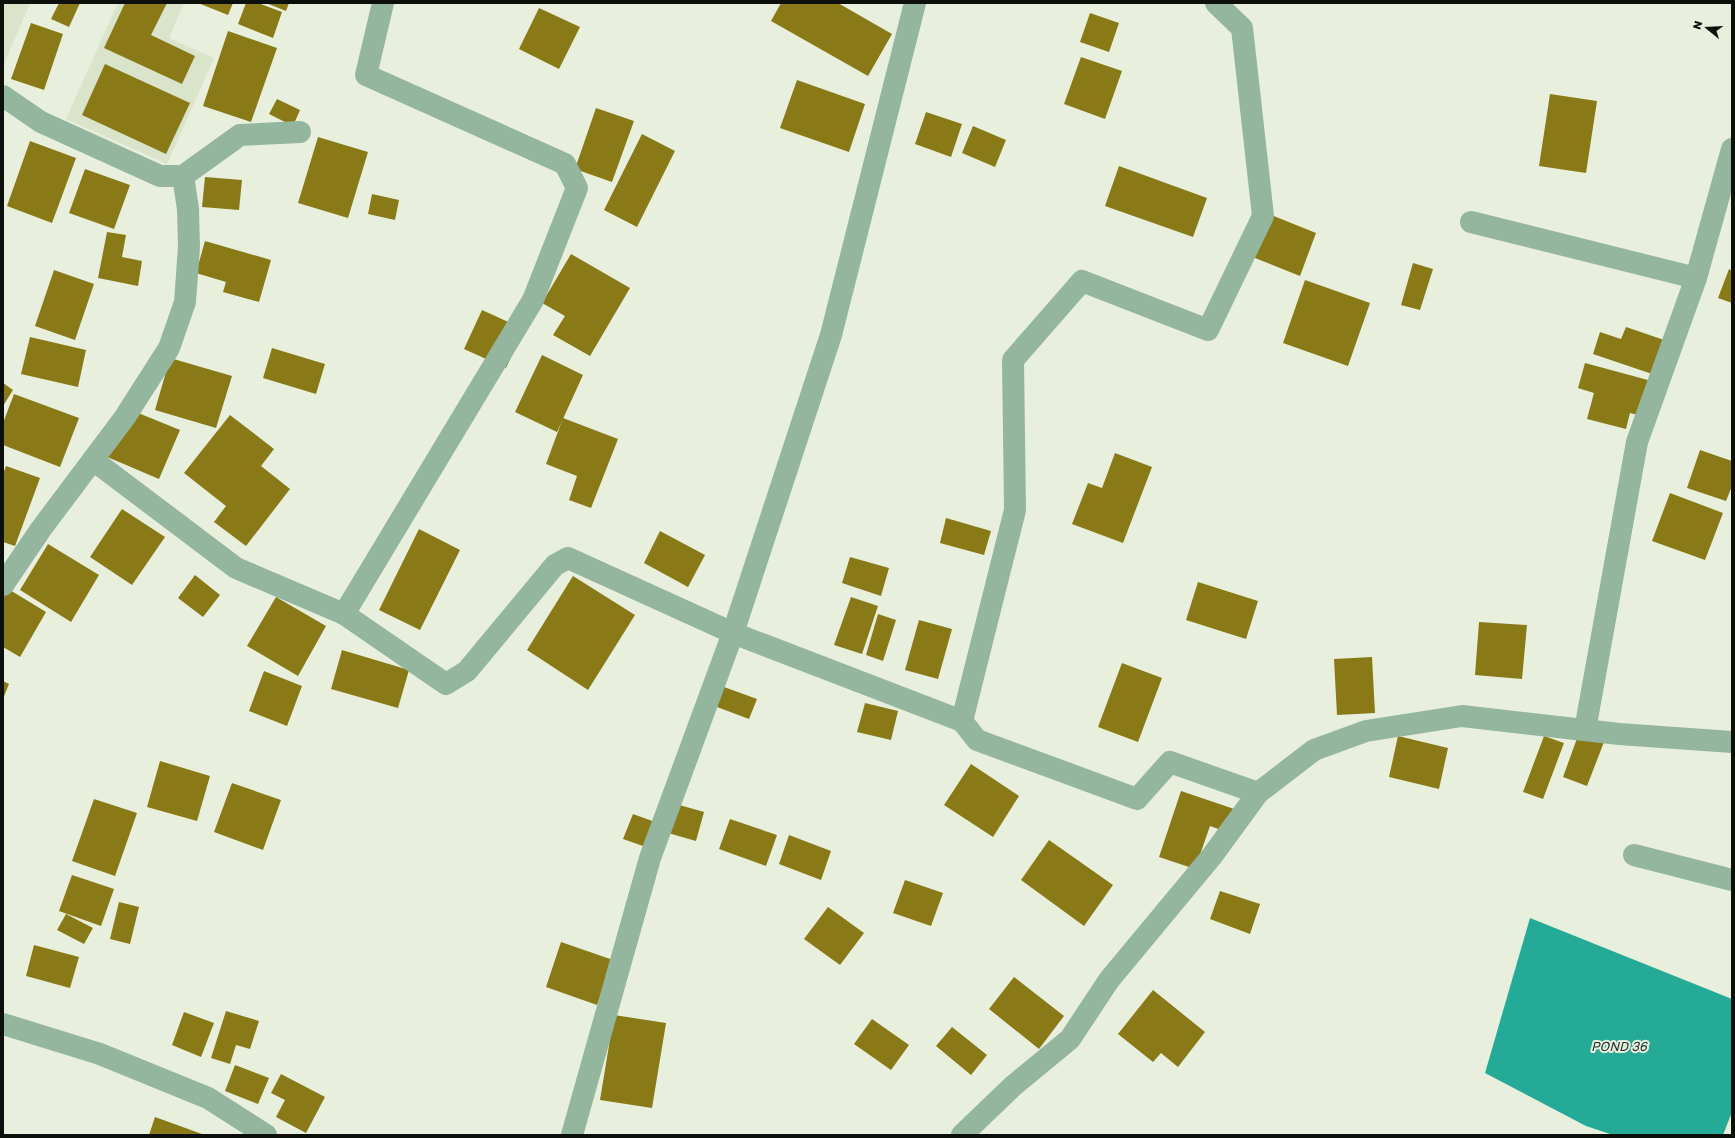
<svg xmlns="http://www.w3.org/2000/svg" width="1735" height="1138" viewBox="0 0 1735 1138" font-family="'Golos Text',sans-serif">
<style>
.built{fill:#d9e4ca}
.water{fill:#25aa97}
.building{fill:#897a17}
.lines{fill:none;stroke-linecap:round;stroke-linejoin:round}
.minor{stroke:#95b69e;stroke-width:22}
.labels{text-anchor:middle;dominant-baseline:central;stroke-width:4;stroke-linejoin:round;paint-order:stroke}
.water-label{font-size:13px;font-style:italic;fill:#1c312d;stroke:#e8f0dd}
</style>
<rect width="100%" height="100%" fill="#e8f0dd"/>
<g class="built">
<path d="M3 3H30L3 67Z"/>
<path d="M118 3H184L169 38 214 58 167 164 66 119Z"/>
</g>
<path class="water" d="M1530 918 1732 999V1112L1723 1135H1613L1586 1126 1485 1073Z"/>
<g class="building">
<path d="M59 3H80L69 27 51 19Z"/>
<path d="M125 3H167L151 35 195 56 182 84 104 48Z"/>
<path d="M198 3H233L228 15Z"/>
<path d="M246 3H258L282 12 273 38 238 24Z"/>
<path d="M266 3H289L286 11Z"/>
<path d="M781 3H838L892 34 868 76 771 21Z"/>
<path d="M539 8 580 27 559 69 519 49Z"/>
<path d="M1090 13 1119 23 1109 52 1080 42Z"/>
<path d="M31 23 63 34 44 90 11 79Z"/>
<path d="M228 31 277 48 251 122 203 106Z"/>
<path d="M1081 57 1122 71 1105 119 1064 104Z"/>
<path d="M105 64 190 103 166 154 82 115Z"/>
<path d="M797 80 865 104 849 152 780 128Z"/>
<path d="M1550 94 1597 101 1586 173 1539 166Z"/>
<path d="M277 99 300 110 293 126 269 114Z"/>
<path d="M596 108 634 121 612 182 575 169Z"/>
<path d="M926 112 962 124 951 157 915 144Z"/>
<path d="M973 126 1006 140 995 167 962 153Z"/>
<path d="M642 134 675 151 637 227 604 210Z"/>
<path d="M318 137 368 152 348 218 298 203Z"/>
<path d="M30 141 76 158 52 223 7 206Z"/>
<path d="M1119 166 1207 198 1193 237 1105 206Z"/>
<path d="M85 169 130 185 114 229 69 213Z"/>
<path d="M205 177 242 180 239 210 202 207Z"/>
<path d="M372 194 399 200 395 220 368 214Z"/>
<path d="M1266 213 1316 233 1300 276 1250 256Z"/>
<path d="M107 232 126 235 122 257 142 261 138 286 98 278Z"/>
<path d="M205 241 271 260 259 302 223 292 226 282 196 273Z"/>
<path d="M571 254 630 288 590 356 553 335 565 316 542 303Z"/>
<path d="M1413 263 1433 269 1420 310 1401 305Z"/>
<path d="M1729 269 1732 271V303L1718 298Z"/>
<path d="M54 270 94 284 75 340 35 326Z"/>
<path d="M1305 280 1370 303 1348 366 1283 343Z"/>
<path d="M482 310 524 329 506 368 464 349Z"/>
<path d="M1626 327 1670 342 1658 376 1593 354 1600 332 1621 339Z"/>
<path d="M30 337 86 350 78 387 21 374Z"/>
<path d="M272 348 325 364 316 394 263 378Z"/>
<path d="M542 355 583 375 557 432 515 412Z"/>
<path d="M170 358 232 376 216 428 155 410Z"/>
<path d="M1585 363 1659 383 1650 418 1630 413 1626 429 1587 419 1594 393 1578 388Z"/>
<path d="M3 383 13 390 3 406Z"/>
<path d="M14 394 79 418 60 467 3 445V423Z"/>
<path d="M126 408 180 430 159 479 105 456Z"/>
<path d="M230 415 274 449 261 466 290 489 246 546 214 522 226 506 184 473Z"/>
<path d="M563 418 618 439 591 508 569 500 577 476 546 464Z"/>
<path d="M1700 450 1732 461V486L1726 501 1687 488Z"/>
<path d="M1115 453 1152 467 1123 543 1072 524 1088 483 1102 488Z"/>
<path d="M6 466 40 478 15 546 3 542V474Z"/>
<path d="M1670 493 1723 513 1705 560 1652 541Z"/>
<path d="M122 509 165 537 132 585 90 557Z"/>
<path d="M946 518 991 531 984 555 940 543Z"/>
<path d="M419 529 460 550 420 630 379 610Z"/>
<path d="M660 531 705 555 688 587 644 563Z"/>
<path d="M48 544 99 575 71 622 20 590Z"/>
<path d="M850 557 889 568 881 596 842 583Z"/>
<path d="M195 575 220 595 203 617 178 598Z"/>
<path d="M573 576 635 615 588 690 527 650Z"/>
<path d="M1198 582 1258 601 1246 639 1186 620Z"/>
<path d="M5 587 46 612 20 657 3 647V591Z"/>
<path d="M276 597 326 626 298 676 247 646Z"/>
<path d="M851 597 878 606 862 654 834 645Z"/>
<path d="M878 614 896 620 883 661 866 655Z"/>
<path d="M919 620 952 629 938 679 905 670Z"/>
<path d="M1479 622 1527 625 1522 679 1475 675Z"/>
<path d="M342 650 409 670 398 708 331 689Z"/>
<path d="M1372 657 1375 713 1337 715 1334 659Z"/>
<path d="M1122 663 1162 678 1138 742 1098 727Z"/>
<path d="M264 671 302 686 287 726 249 711Z"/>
<path d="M3 681 9 684 3 699Z"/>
<path d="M724 687 757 699 749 719 717 707Z"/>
<path d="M865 703 898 711 891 740 857 732Z"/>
<path d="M1579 733 1604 742 1587 786 1563 777Z"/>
<path d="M1398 736 1448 748 1439 789 1389 777Z"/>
<path d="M1544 736 1564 743 1543 799 1523 792Z"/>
<path d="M160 761 210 776 197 821 147 807Z"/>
<path d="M971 764 1019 796 993 837 944 805Z"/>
<path d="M232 783 281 800 263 850 214 832Z"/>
<path d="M1181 791 1246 813 1238 836 1210 826 1195 869 1159 857Z"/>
<path d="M94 799 137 813 115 876 72 861Z"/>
<path d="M676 804 704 812 696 841 668 833Z"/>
<path d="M633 814 655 822 646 847 623 839Z"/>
<path d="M730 819 777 835 766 866 719 849Z"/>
<path d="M789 835 831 851 821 880 779 864Z"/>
<path d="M1049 840 1113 885 1084 926 1021 880Z"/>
<path d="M72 875 114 889 101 926 59 911Z"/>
<path d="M905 880 943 893 931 926 893 913Z"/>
<path d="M1220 891 1260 904 1250 934 1210 919Z"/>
<path d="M119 902 139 907 130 944 110 939Z"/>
<path d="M828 907 864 933 840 965 804 939Z"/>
<path d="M66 914 93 928 84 944 57 930Z"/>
<path d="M561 942 613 960 597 1005 546 987Z"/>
<path d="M34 945 79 957 70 988 26 976Z"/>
<path d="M1014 977 1064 1016 1039 1049 989 1009Z"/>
<path d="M1153 990 1205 1032 1178 1067 1161 1053 1153 1062 1118 1034Z"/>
<path d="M226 1011 259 1021 250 1049 236 1045 230 1064 211 1058Z"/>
<path d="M184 1012 214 1023 201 1057 172 1045Z"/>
<path d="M614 1015 666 1023 652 1108 600 1100Z"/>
<path d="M872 1019 909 1045 891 1070 854 1044Z"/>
<path d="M952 1027 987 1055 971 1075 936 1046Z"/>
<path d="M235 1065 269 1078 258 1104 225 1091Z"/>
<path d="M281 1074 325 1097 306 1133 276 1117 285 1100 271 1093Z"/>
<path d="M155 1117 202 1134V1135H149Z"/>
</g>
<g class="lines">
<g class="minor">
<path d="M1216 3 1242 28 1263 216 1208 330 1082 281 1013 360 1015 510 962 721 977 740 1137 799 1170 762 1258 793"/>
<path d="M3 96 41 122 160 176H183L188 209 189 247 185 302 169 348 125 417 41 529 3 585"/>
<path d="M183 176 240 135 300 132"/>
<path d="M1471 222 1696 278"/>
<path d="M93 460 236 568 344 614 446 684 467 671 555 565 568 558 733 633 962 721"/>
<path d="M344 614 533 300 577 188 565 164 366 75 383 3"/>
<path d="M1585 730 1637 442 1696 278 1732 149"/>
<path d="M1634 855 1732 880"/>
<path d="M3 1024 100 1054 208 1098 266 1135"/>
<path d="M572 1135 650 858 733 633 831 335 915 3"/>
<path d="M962 1135 1013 1086 1070 1039 1109 980 1212 856 1258 793 1314 750 1366 731 1462 716 1619 734 1732 742"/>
</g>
</g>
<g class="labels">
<g class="water-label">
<text x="1619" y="1046">POND 36</text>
</g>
</g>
<rect width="1735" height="1138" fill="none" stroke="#0d100a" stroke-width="8"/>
<g transform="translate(1707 28) rotate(288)" stroke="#e8f0dd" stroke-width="3" paint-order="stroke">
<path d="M0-3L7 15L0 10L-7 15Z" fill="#0d100a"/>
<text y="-6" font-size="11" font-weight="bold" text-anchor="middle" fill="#0d100a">N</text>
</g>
</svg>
